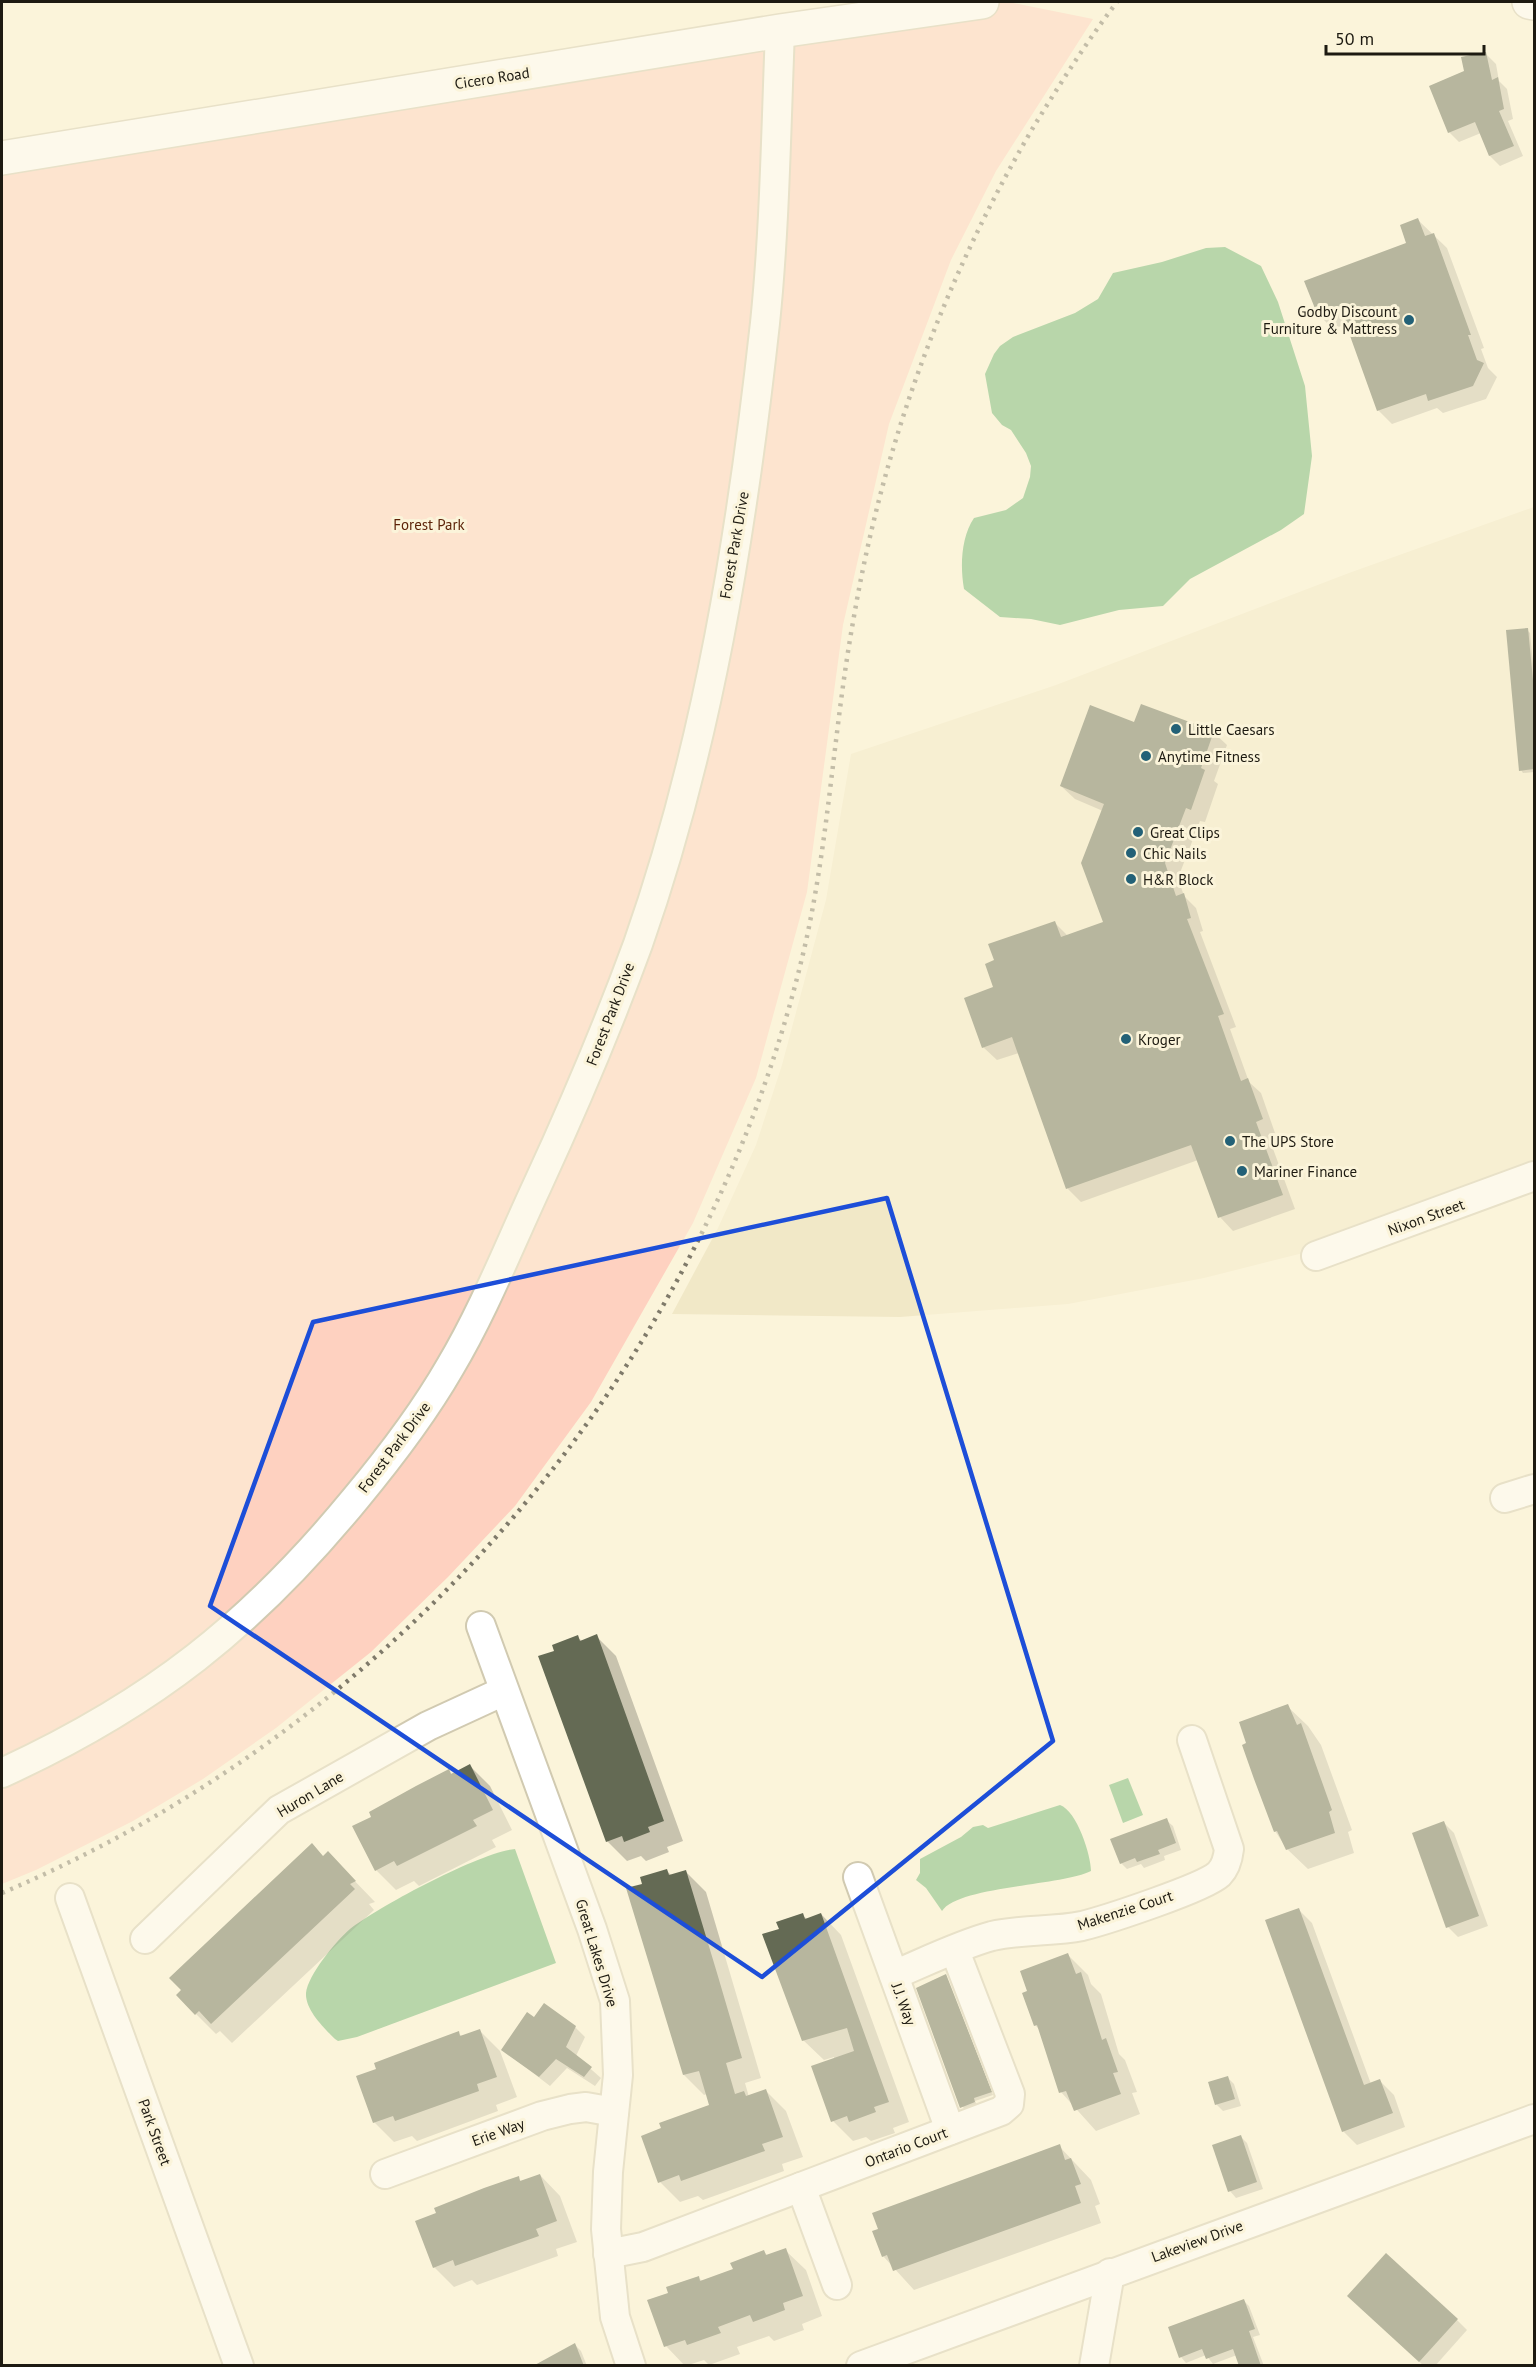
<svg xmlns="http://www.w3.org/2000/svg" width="1536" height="2367" viewBox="0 0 1536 2367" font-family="'PT Sans',sans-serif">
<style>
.built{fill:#f1e8c7}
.green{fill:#fed1c0}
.water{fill:#67b270}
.shadow{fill:#0003}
.building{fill:#646a54}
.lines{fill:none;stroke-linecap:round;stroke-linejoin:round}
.minor-casing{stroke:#d1cab1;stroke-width:32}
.major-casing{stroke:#d1cab1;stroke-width:36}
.minor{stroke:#fff;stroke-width:28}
.major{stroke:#fff;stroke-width:33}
.rail{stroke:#7f7a6a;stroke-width:4.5;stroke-dasharray:3 6;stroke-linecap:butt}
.marked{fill:none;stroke:#1d4ed8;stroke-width:4.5;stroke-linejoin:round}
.poi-dot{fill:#236177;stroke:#fbf4da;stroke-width:2}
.labels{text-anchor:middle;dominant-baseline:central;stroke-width:6;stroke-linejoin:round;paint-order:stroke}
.street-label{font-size:15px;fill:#1d1a11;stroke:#fbf4da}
.poi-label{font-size:15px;fill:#1d1a11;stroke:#fbf4da;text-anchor:start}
.park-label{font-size:15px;fill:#5d2409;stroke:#fbf4da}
</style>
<rect width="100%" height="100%" fill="#fbf4da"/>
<path class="built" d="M1534 507V1172L1331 1246 1204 1278 1068 1304 900 1317 672 1314 718 1228 756 1145 782 1065 826 900 851 754 1056 685 1349 573Z"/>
<path class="green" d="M988 2H1008L1093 19 996 171 951 260 889 424 843 625 807 892 756 1078 693 1223 591 1402 515 1506 448 1577 371 1652 276 1728 203 1779 133 1821 36 1870 2 1884V162Z"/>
<g class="water">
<path d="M1225 247 1261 266 1278 302 1305 386 1312 456 1304 514 1281 530 1190 579 1163 606 1119 610 1060 625 1031 619 1000 617 964 589C960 567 961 537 974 518L1006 510 1023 498 1030 477 1031 466 1026 453 1011 430 1002 425 992 413 985 374 994 354 1000 346 1013 337 1075 313 1098 299 1113 273 1162 262 1206 248Z"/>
<path d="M1128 1778 1143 1815 1123 1823 1109 1785Z"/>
<path d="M1060 1805C1077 1811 1091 1855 1091 1871 1061 1886 958 1886 942 1911L926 1888 916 1880 920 1873V1859L961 1837 973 1827 983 1825 988 1828Z"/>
<path d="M515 1849 556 1963 357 2037 338 2041 335 2039C324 2028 305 2010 306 1993 308 1975 336 1941 350 1929 378 1907 480 1852 515 1849Z"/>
</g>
<g class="shadow">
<path d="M1486 54 1496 64 1499 81 1507 89 1513 119 1508 121 1523 156 1500 166 1490 156 1481 133 1459 142 1449 132 1466 72Z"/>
<path d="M1418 220 1447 248 1484 348 1481 349 1488 368 1497 377 1486 399 1443 413 1437 408 1392 424 1378 410 1347 324 1333 329 1319 315 1408 243Z"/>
<path d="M1527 630 1530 633 1534 674V772L1523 773 1521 770Z"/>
<path d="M1135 724 1213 732 1227 745 1214 781 1218 784 1205 822 1200 821 1178 878 1184 896 1196 908 1203 931 1200 932 1236 1027 1230 1029 1249 1082 1261 1093 1275 1133 1268 1135 1295 1209 1233 1231 1220 1217 1198 1160 1081 1202 1068 1189 1019 1053 997 1060 983 1047 995 988 1055 923 1068 936 1105 923 1103 811 1075 799 1061 786Z"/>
<path d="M596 1636 616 1656 683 1841 667 1847 669 1852 646 1861 641 1856 627 1861 607 1841 556 1652 577 1637 582 1641Z"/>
<path d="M1287 1706 1308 1726 1321 1745 1352 1830 1348 1832 1354 1853 1308 1869 1287 1849 1275 1831Z"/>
<path d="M470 1766 490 1786 512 1830 492 1840 496 1847 419 1886 414 1881 396 1890 376 1870 449 1771 453 1775Z"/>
<path d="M1166 1820 1173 1826 1181 1850 1164 1856 1165 1860 1144 1868 1141 1864 1127 1869 1121 1863Z"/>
<path d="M1444 1823 1454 1833 1488 1926 1458 1937 1448 1927Z"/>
<path d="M324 1857 348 1874 375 1902 369 1904 374 1910 232 2043 220 2031 216 2034 196 2014Z"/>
<path d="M667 1871 672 1876 686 1872 706 1892 761 2078 745 2083 749 2097 766 2091 786 2111 803 2157 782 2164 784 2171 703 2200 698 2196 680 2202 660 2182 711 2106 707 2094 704 2095 684 2075 644 1885Z"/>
<path d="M1299 1910 1312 1923 1371 2084 1380 2081 1394 2095 1405 2127 1357 2145 1343 2131Z"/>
<path d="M821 1914 841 1935 909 2122 893 2128 895 2133 871 2141 866 2137 853 2141 833 2121 834 2057 824 2060 803 2040 781 1930 802 1915 807 1919Z"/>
<path d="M1068 1955 1088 1975 1091 1984 1101 1994 1119 2054 1125 2060 1137 2092 1132 2093 1140 2114 1096 2131 1061 2092 1040 2030 1035 2025Z"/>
<path d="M946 1976 993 2095 975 2101 977 2105 964 2110 931 1981Z"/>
<path d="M534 2019 575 2027 585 2037 576 2056 601 2078 595 2086 567 2068 550 2086 503 2050Z"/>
<path d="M480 2031 500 2051 517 2097 496 2105 498 2111 417 2141 412 2136 394 2142 374 2122 378 2070 458 2033 463 2037Z"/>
<path d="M1228 2078 1234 2084 1241 2106 1223 2111 1217 2105 1210 2083Z"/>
<path d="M1241 2137 1247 2143 1263 2189 1236 2198 1230 2191Z"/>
<path d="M1059 2146 1091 2180 1100 2204 1095 2206 1101 2223 914 2290 883 2256Z"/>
<path d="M540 2175 560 2196 577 2242 556 2249 558 2256 477 2285 472 2280 454 2287 434 2267 518 2178 522 2182Z"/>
<path d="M785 2250 806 2270 822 2316 802 2324 804 2330 774 2341 769 2336 737 2347 740 2354 709 2365 704 2360 685 2366 666 2346 670 2294 698 2277 703 2282 734 2270 764 2252 768 2256Z"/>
<path d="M1243 2300 1249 2306 1260 2335 1253 2337 1264 2366H1240L1237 2355 1213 2364 1206 2355 1186 2363 1181 2357Z"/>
<path d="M1359 2306 1457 2320 1467 2330 1435 2366H1424Z"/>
<path d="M575 2345 581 2351 587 2366H536Z"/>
</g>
<g class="building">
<path d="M1486 52 1492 80 1498 77 1504 109 1499 111 1514 146 1489 156 1475 122 1448 133 1429 86 1464 71 1461 57Z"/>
<path d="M1418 218 1425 236 1434 233 1471 335H1468L1477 360 1484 363 1473 386 1428 401 1426 394 1377 411 1340 308 1318 316 1304 281 1406 243 1400 225Z"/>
<path d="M1528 628 1534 691V769L1519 771 1506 630Z"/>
<path d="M1141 704 1214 731 1201 768 1205 770 1191 810 1186 808 1165 863 1176 896 1184 893 1191 918 1187 919 1224 1014 1218 1016 1241 1081 1248 1078 1263 1119 1256 1122 1283 1195 1218 1218 1191 1145 1066 1189 1012 1037 982 1048 964 998 993 987 985 964 994 960 988 944 1055 921 1061 937 1103 922 1081 863 1104 804 1060 786 1090 705 1134 722Z"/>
<path d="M597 1634 664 1821 648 1827 650 1832 624 1842 622 1836 606 1842 538 1656 554 1651 552 1645 578 1635 580 1641Z"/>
<path d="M1288 1704 1297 1725 1301 1723 1332 1810 1329 1812 1335 1833 1286 1850 1277 1831 1274 1832 1254 1779 1242 1745 1246 1743 1239 1722Z"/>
<path d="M470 1764 493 1810 473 1820 477 1826 397 1866 394 1861 375 1871 352 1826 371 1817 369 1812 416 1786 449 1769 451 1774Z"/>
<path d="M1167 1818 1176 1843 1158 1850 1160 1854 1137 1862 1135 1858 1120 1864 1110 1839Z"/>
<path d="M1444 1821 1479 1916 1446 1928 1412 1833Z"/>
<path d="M312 1843 323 1856 328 1851 356 1881 350 1884 355 1889 211 2024 199 2011 195 2015 176 1995 181 1990 169 1978Z"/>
<path d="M667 1869 669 1875 686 1870 717 1973 742 2058 726 2063 735 2094 744 2091 746 2096 766 2089 783 2137 762 2144 765 2151 681 2181 679 2175 658 2183 641 2136 661 2128 659 2123 709 2105 699 2071 683 2075 626 1888 642 1884 640 1877Z"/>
<path d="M1299 1908 1364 2085 1380 2079 1393 2113 1342 2132 1265 1920Z"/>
<path d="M803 1913 805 1919 821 1913 889 2102 874 2107 876 2112 849 2122 847 2116 831 2122 811 2066 854 2051 847 2028 802 2041 762 1934 779 1929 776 1922Z"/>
<path d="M1068 1953 1076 1974 1081 1972 1102 2040 1106 2038 1118 2072 1113 2073 1121 2094 1074 2111 1066 2091 1059 2093 1037 2025 1034 2026 1022 1993 1027 1991 1020 1971Z"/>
<path d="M946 1974 992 2092 974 2098 975 2102 960 2108 916 1988Z"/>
<path d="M544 2003 576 2026 566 2047 592 2067 584 2077 556 2059 539 2077 501 2050 527 2012 534 2017Z"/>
<path d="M480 2029 497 2077 477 2084 479 2091 395 2121 393 2116 373 2123 356 2076 376 2069 374 2063 424 2044 459 2031 460 2036Z"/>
<path d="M1228 2076 1235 2099 1215 2105 1208 2082Z"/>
<path d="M1241 2135 1257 2182 1228 2192 1212 2145Z"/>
<path d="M1060 2144 1065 2160 1071 2158 1081 2184 1075 2186 1081 2203 893 2271 887 2255 882 2257 872 2231 878 2229 872 2213Z"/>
<path d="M540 2174 557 2221 536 2229 539 2236 455 2266 453 2260 433 2268 415 2221 436 2213 434 2208 484 2188 519 2176 520 2181Z"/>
<path d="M786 2248 803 2296 783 2303 785 2310 753 2322 750 2315 718 2327 721 2333 687 2345 685 2340 664 2347 647 2300 668 2293 666 2287 699 2276 700 2281 733 2269 730 2263 764 2250 766 2255Z"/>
<path d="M1386 2253 1458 2319 1419 2362 1347 2296Z"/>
<path d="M1244 2299 1255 2329 1249 2331 1261 2366H1239L1233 2349 1206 2359 1202 2349 1179 2358 1168 2327Z"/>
<path d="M575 2343 584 2366H533Z"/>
</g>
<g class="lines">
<g class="minor-casing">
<g id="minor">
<path d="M1316 1256 1534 1176"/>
<path d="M1505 1498 1534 1489"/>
<path d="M481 1626 592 1929 615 2001 618 2075 608 2172 606 2229 615 2317 631 2366"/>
<path d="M2 1773C152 1704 251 1626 356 1498 390 1457 423 1414 450 1367 484 1310 509 1246 537 1186 574 1106 608 1026 638 944 708 745 742 532 765 323 775 226 776 128 780 31"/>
<path d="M858 1877 950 2130"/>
<path d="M70 1898 239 2366"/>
<path d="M145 1939 279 1810 428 1726 504 1691"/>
<path d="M894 1975C925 1962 959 1945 992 1936 1022 1929 1053 1932 1082 1926 1106 1920 1204 1888 1219 1874 1225 1868 1228 1858 1229 1849L1192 1740"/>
<path d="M385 2174 542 2116 570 2109 586 2107 614 2112"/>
<path d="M801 2187 837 2285"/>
<path d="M608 2254 643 2247 1001 2111 1009 2104 1010 2094 955 1951"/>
<path d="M861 2366 1534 2119"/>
<path d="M1094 2366 1110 2273"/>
</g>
</g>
<g class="major-casing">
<g id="major">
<path d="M1529 2 1534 3"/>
<path d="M2 158 780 31 982 2"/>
</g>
</g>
<use href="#minor" class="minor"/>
<use href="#major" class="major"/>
<path class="rail" d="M2 1893C400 1724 710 1365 806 941 829 836 834 728 853 622 883 445 943 281 1034 126 1060 84 1087 41 1117 2"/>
</g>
<path d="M0 0H1536V2367H0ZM887 1198 1053 1741 762 1977 210 1606 313 1322Z" fill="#fbf4da" fill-opacity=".55" fill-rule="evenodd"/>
<path class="marked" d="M887 1198 1053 1741 762 1977 210 1606 313 1322Z"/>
<g class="poi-dot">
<circle cx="1409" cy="320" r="6"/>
<circle cx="1176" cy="729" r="6"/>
<circle cx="1146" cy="756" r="6"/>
<circle cx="1138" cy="832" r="6"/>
<circle cx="1131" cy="853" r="6"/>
<circle cx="1131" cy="879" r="6"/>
<circle cx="1126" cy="1039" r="6"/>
<circle cx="1230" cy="1141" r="6"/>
<circle cx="1242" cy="1171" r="6"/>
</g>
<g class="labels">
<g class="street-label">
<text transform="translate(492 78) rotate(-9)">Cicero Road</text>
<text transform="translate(734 545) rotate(-80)">Forest Park Drive</text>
<text transform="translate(610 1014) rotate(-69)">Forest Park Drive</text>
<text transform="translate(1426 1217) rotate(-20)">Nixon Street</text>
<text transform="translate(394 1447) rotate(-53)">Forest Park Drive</text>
<text transform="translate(310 1794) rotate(-31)">Huron Lane</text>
<text transform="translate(1125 1910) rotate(-18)">Makenzie Court</text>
<text transform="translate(597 1953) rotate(73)">Great Lakes Drive</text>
<text transform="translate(904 2004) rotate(70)">J.J. Way</text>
<text transform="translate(155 2132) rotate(70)">Park Street</text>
<text transform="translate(498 2132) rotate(-20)">Erie Way</text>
<text transform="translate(906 2147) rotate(-21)">Ontario Court</text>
<text transform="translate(1197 2241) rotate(-20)">Lakeview Drive</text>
</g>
<g class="poi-label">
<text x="1397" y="311" text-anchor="end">Godby Discount<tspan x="1397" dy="17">Furniture &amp; Mattress</tspan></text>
<text x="1188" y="729">Little Caesars</text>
<text x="1158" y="756">Anytime Fitness</text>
<text x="1150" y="832">Great Clips</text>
<text x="1143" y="853">Chic Nails</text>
<text x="1143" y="879">H&amp;R Block</text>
<text x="1138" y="1039">Kroger</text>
<text x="1242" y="1141">The UPS Store</text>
<text x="1254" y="1171">Mariner Finance</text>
</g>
<g class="park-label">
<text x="429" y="524">Forest Park</text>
</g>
</g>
<rect width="1536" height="2367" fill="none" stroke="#1d1a11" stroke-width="6"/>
<path d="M1326 45v9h158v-9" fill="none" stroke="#1d1a11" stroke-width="3"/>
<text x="1335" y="45" font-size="18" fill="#1d1a11" stroke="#fbf4da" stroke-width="4.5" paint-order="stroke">50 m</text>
</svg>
